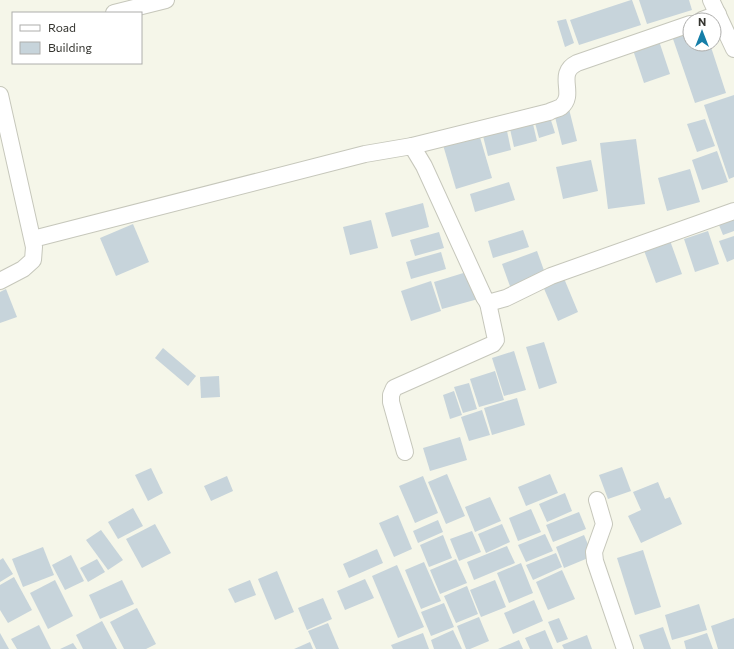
<svg xmlns="http://www.w3.org/2000/svg" width="734" height="649" viewBox="0 0 734 649" font-family="Commissioner,sans-serif">
<style>
.building{fill:#c7d4db}
.lines{fill:none;stroke-linecap:round;stroke-linejoin:round}
.street-casing{stroke:#c6c7bb;stroke-width:18}
.street{stroke:#fff;stroke-width:16}
</style>
<rect width="100%" height="100%" fill="#f5f6e9"/>
<g class="building">
<path d="M631 0H632L641 25 579 45 570 20Z"/>
<path d="M639 0H689L692 10 647 24Z"/>
<path d="M566 19 574 43 565 47 557 21Z"/>
<path d="M690 30V44H710L726 93 695 103 672 36Z"/>
<path d="M658 38 670 74 644 83 632 47Z"/>
<path d="M734 95V177L729 179 704 105Z"/>
<path d="M569 109 577 141 562 145 554 113Z"/>
<path d="M549 114 555 133 539 138 534 119Z"/>
<path d="M705 119 715 146 697 152 687 124Z"/>
<path d="M533 124 537 141 514 147 510 129Z"/>
<path d="M507 131 511 150 488 156 483 136Z"/>
<path d="M479 134 492 178 456 189 443 145Z"/>
<path d="M636 139 645 204 608 209 600 143Z"/>
<path d="M717 151 728 182 702 190 692 160Z"/>
<path d="M591 160 598 191 563 199 556 167Z"/>
<path d="M690 169 700 202 667 211 658 178Z"/>
<path d="M509 182 515 200 475 212 470 194Z"/>
<path d="M423 203 429 227 392 237 385 213Z"/>
<path d="M734 213V231L723 235 717 220Z"/>
<path d="M371 220 378 248 350 255 343 227Z"/>
<path d="M133 224 149 262 116 276 100 238Z"/>
<path d="M523 230 529 247 493 258 488 241Z"/>
<path d="M708 231 719 264 695 272 684 239Z"/>
<path d="M439 232 444 248 415 256 410 240Z"/>
<path d="M668 235 682 274 656 283 642 245Z"/>
<path d="M734 236V259L727 262 719 241Z"/>
<path d="M537 251 546 276 511 289 502 264Z"/>
<path d="M441 252 446 269 411 279 406 262Z"/>
<path d="M470 271 478 299 442 309 434 282Z"/>
<path d="M563 276 578 312 558 321 542 284Z"/>
<path d="M431 281 441 311 411 321 401 291Z"/>
<path d="M6 289 17 317 0 323V292Z"/>
<path d="M544 342 557 383 539 389 526 347Z"/>
<path d="M163 348 196 376 188 386 155 358Z"/>
<path d="M514 351 526 390 504 396 492 358Z"/>
<path d="M495 371 504 400 479 407 470 379Z"/>
<path d="M219 376 220 397 201 398 200 377Z"/>
<path d="M469 383 477 409 463 413 454 387Z"/>
<path d="M454 391 462 415 450 419 443 395Z"/>
<path d="M517 398 525 425 492 435 484 408Z"/>
<path d="M482 410 490 435 469 441 461 417Z"/>
<path d="M460 437 467 460 430 471 423 448Z"/>
<path d="M622 467 631 491 608 499 599 475Z"/>
<path d="M151 468 163 493 148 501 135 475Z"/>
<path d="M447 474 465 516 446 524 428 482Z"/>
<path d="M550 474 558 493 526 506 518 487Z"/>
<path d="M227 476 233 491 211 501 204 486Z"/>
<path d="M423 476 438 513 415 523 399 486Z"/>
<path d="M658 482 665 499 670 497 682 524 641 543 628 516 641 510 633 492Z"/>
<path d="M565 493 572 511 547 522 539 504Z"/>
<path d="M490 497 501 521 475 532 465 507Z"/>
<path d="M133 508 143 526 118 539 108 522Z"/>
<path d="M531 509 541 532 518 541 509 518Z"/>
<path d="M579 512 586 529 553 542 546 525Z"/>
<path d="M398 515 412 549 394 557 379 523Z"/>
<path d="M438 520 443 532 418 543 413 531Z"/>
<path d="M155 524 171 553 142 568 126 539Z"/>
<path d="M502 524 510 542 486 553 478 534Z"/>
<path d="M101 530 123 560 108 570 86 540Z"/>
<path d="M472 531 481 552 459 561 450 539Z"/>
<path d="M545 534 553 551 526 562 518 545Z"/>
<path d="M443 535 452 558 429 567 420 545Z"/>
<path d="M584 535 593 556 564 568 556 547Z"/>
<path d="M507 546 515 563 474 580 467 562Z"/>
<path d="M43 547 54 575 23 587 12 559Z"/>
<path d="M377 549 383 563 349 578 343 564Z"/>
<path d="M643 550 661 607 635 615 617 558Z"/>
<path d="M556 553 562 567 533 580 526 565Z"/>
<path d="M71 555 84 581 65 590 52 565Z"/>
<path d="M3 558 13 574 0 582V560Z"/>
<path d="M97 559 105 572 88 582 80 568Z"/>
<path d="M456 559 467 583 440 594 430 570Z"/>
<path d="M424 562 441 601 421 609 405 570Z"/>
<path d="M521 563 533 593 509 603 497 573Z"/>
<path d="M397 565 424 627 398 638 372 576Z"/>
<path d="M562 570 575 599 548 610 536 582Z"/>
<path d="M277 571 294 612 275 620 258 579Z"/>
<path d="M14 577 32 610 8 623 0 610V585Z"/>
<path d="M365 579 374 598 345 610 337 591Z"/>
<path d="M55 580 73 616 48 629 30 593Z"/>
<path d="M122 580 134 604 100 619 89 595Z"/>
<path d="M250 580 256 595 235 603 228 589Z"/>
<path d="M495 580 506 607 481 617 470 590Z"/>
<path d="M467 586 478 614 456 623 444 596Z"/>
<path d="M323 598 332 619 307 630 298 608Z"/>
<path d="M534 600 543 621 513 634 504 613Z"/>
<path d="M444 603 454 627 431 636 421 612Z"/>
<path d="M699 604 707 630 672 640 665 615Z"/>
<path d="M137 608 156 644 146 649H124L110 622Z"/>
<path d="M479 617 489 641 470 649H466L457 626Z"/>
<path d="M559 618 568 639 557 643 548 622Z"/>
<path d="M734 618V649H718L711 626Z"/>
<path d="M102 621 117 649H83L76 635Z"/>
<path d="M328 623 339 649H316L308 631Z"/>
<path d="M39 625 51 649H17L11 639Z"/>
<path d="M663 627 671 649H644L639 635Z"/>
<path d="M453 630 462 649H434L431 640Z"/>
<path d="M545 630 553 649H530L525 638Z"/>
<path d="M0 633 9 649H0Z"/>
<path d="M423 633 429 649H393L391 645Z"/>
<path d="M707 633 713 649H686L684 641Z"/>
<path d="M587 635 592 649H564L562 645Z"/>
<path d="M519 640 523 649H498Z"/>
<path d="M310 642 313 649H294Z"/>
<path d="M73 643 77 649H60Z"/>
</g>
<g class="lines">
<g class="street-casing">
<g id="street">
<path d="M711 0 734 49"/>
<path d="M114 13 166 0"/>
<path d="M702 20 718 14"/>
<path d="M0 95 34 247 33 260 23 269 0 281"/>
<path d="M412 146 549 112C552 110 558 109 561 107 577 94 555 74 577 63L690 24"/>
<path d="M33 239 365 154 412 146 424 166 484 297 488 303 506 298 551 276 734 211"/>
<path d="M405 452 391 402V395L394 388 493 344 496 340 488 303"/>
<path d="M597 500 604 524 594 552 595 561 625 649"/>
</g>
</g>
<use href="#street" class="street"/>
</g>
<rect x="12" y="12" width="130" height="52" fill="#ffffff" stroke="#aeaeac"/>
<rect x="20" y="25" width="20" height="6" fill="#ffffff" stroke="#aeaeac"/>
<text x="48" y="32" font-size="12" fill="#353530">Road</text>
<rect x="20" y="42" width="20" height="12" fill="#c7d4db" stroke="#aeaeac"/>
<text x="48" y="52" font-size="12" fill="#353530">Building</text>
<g transform="translate(702 32)"><circle r="19" fill="#ffffff" stroke="#aeaeac"/>
<path d="M0-3L7 15L0 10L-7 15Z" fill="#157ea8"/>
<text y="-6" font-size="11" font-weight="bold" text-anchor="middle" fill="#353530">N</text>
</g>
</svg>
